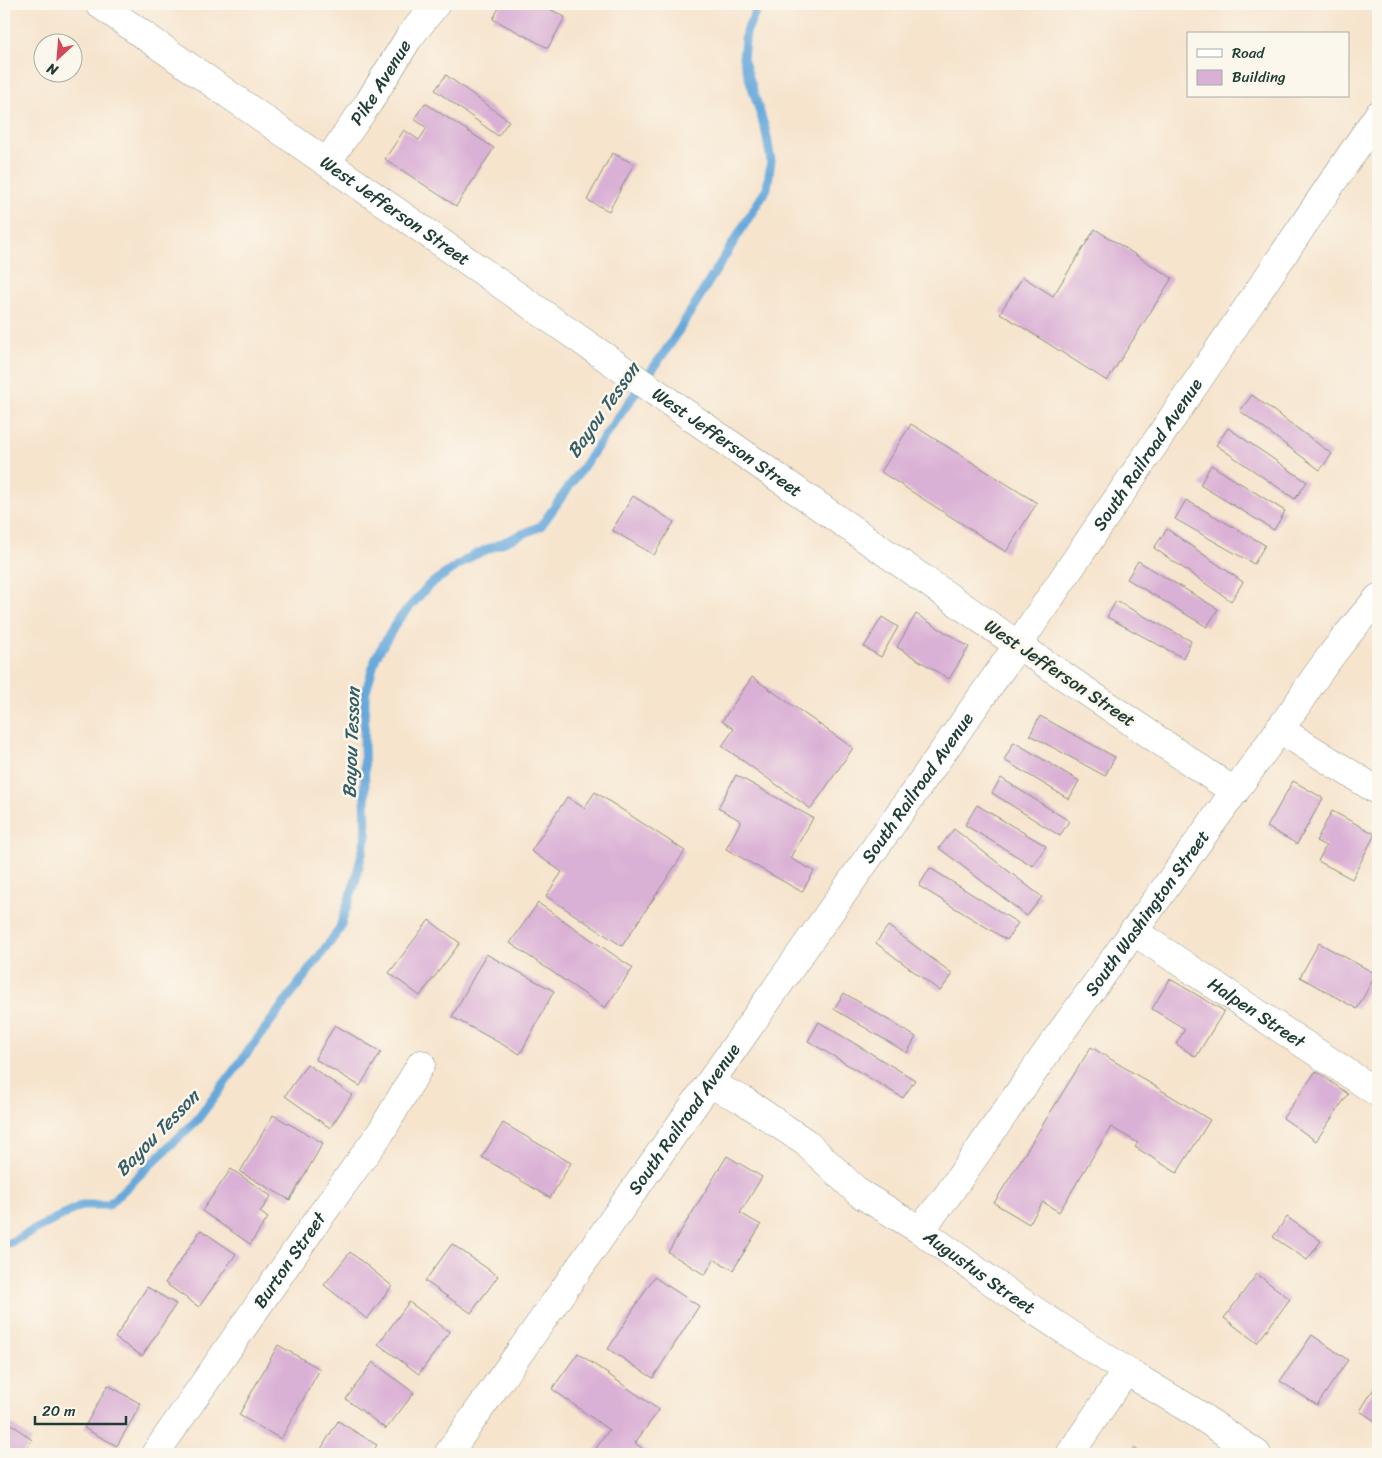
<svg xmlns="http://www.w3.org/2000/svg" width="1382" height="1458" viewBox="0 0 1382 1458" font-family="Sriracha,sans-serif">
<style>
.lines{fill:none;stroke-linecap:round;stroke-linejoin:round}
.stream{stroke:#67a9db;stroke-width:9}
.building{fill:#dab1d6}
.minor-casing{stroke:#8a9080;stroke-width:29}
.tertiary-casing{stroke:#8a9080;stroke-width:29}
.minor{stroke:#fff;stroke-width:28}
.tertiary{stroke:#fff;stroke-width:28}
.labels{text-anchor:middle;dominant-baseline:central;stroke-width:5;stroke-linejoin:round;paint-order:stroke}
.street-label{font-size:18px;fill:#1f3d34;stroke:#fbf7ec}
.water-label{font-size:19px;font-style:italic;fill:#355d66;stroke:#fbf7ec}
</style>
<rect width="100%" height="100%" fill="#fbf7ec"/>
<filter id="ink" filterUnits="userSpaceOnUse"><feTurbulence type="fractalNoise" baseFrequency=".02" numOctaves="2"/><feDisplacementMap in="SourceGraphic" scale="10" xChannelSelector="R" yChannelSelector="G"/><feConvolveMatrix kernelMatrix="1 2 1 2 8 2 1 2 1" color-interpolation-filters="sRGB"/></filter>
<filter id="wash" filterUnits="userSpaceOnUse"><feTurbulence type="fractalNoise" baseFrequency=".0096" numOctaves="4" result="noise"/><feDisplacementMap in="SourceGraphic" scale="20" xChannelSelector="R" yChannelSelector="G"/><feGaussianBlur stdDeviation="1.12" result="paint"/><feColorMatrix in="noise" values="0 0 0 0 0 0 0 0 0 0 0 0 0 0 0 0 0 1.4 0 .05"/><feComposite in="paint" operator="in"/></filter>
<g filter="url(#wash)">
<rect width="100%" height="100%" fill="#f6e4cd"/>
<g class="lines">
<path class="stream" d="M4 1246 82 1205H108L197 1120 339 930 356 879 366 836 364 745 365 694 376 657 398 620 429 585 472 556 541 526 671 343 767 188 771 161 766 132 743 58 746 32 756 11 762 4"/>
</g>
<g id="blocks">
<g class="building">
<path d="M501 4H540L565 17 548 48 493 19Z"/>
<path d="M446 75 509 121 498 136 435 90Z"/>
<path d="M425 103 494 148 456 206 385 159 404 130 419 140 427 128 414 119Z"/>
<path d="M612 153 634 164 609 211 587 200Z"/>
<path d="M1095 229 1172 278 1107 381 1000 313 1023 277 1053 296Z"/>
<path d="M1252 395 1332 454 1320 470 1240 411Z"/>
<path d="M911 424 1037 503 1006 552 881 472Z"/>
<path d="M1228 428 1307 482 1295 499 1216 445Z"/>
<path d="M1211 465 1285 511 1274 530 1200 485Z"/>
<path d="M633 496 674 522 654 555 612 530Z"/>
<path d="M1186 500 1265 545 1254 564 1175 519Z"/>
<path d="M1167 529 1243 582 1231 601 1154 548Z"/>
<path d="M1138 561 1218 609 1207 627 1127 579Z"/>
<path d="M1116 601 1191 641 1183 658 1107 617Z"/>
<path d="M916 614 969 647 949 679 897 647Z"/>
<path d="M882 617 898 627 881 657 864 647Z"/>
<path d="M752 677 853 748 811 809 722 746 734 729 722 721Z"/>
<path d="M1040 716 1115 757 1105 776 1030 735Z"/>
<path d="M1014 742 1079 781 1069 799 1004 760Z"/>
<path d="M736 775 813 818 790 858 814 871 802 892 726 849 741 821 718 808Z"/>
<path d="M1001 778 1069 821 1060 836 992 793Z"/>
<path d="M1293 781 1323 798 1297 844 1267 827Z"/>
<path d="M595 792 685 851 622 946 546 896 562 872 531 851 567 797 584 808Z"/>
<path d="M977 805 1046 846 1033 866 965 825Z"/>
<path d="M1332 811 1375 834 1352 879 1318 861 1326 846 1316 841Z"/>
<path d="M954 829 1042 897 1027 916 939 848Z"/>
<path d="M930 868 1018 923 1007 940 919 886Z"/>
<path d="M538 903 633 968 605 1008 510 943Z"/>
<path d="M429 920 460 943 420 996 389 973Z"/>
<path d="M888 926 953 974 940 991 876 943Z"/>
<path d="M1319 943 1376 974 1357 1009 1300 977Z"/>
<path d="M486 954 554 991 520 1054 452 1017Z"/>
<path d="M1170 979 1224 1011 1196 1057 1176 1044 1185 1029 1152 1009Z"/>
<path d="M844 993 916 1037 907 1053 834 1009Z"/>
<path d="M819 1022 915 1080 903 1098 808 1041Z"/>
<path d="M335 1025 381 1052 360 1086 315 1059Z"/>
<path d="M1091 1047 1210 1120 1177 1173 1135 1147 1138 1143 1111 1127 1059 1212 1043 1202 1029 1224 994 1203Z"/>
<path d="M307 1064 352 1095 330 1128 285 1096Z"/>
<path d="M1316 1071 1348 1094 1316 1141 1283 1118Z"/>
<path d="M273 1115 323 1143 290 1200 240 1172Z"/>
<path d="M503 1123 571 1163 550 1198 482 1157Z"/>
<path d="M727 1156 762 1177 740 1213 761 1225 733 1270 714 1259 705 1275 668 1252Z"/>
<path d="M231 1169 271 1196 260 1212 268 1218 250 1244 202 1211Z"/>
<path d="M1287 1217 1321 1241 1307 1260 1273 1237Z"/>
<path d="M201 1230 236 1254 199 1307 165 1283Z"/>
<path d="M452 1244 498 1276 471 1313 425 1281Z"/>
<path d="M350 1252 392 1286 367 1319 324 1285Z"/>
<path d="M1257 1274 1290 1299 1257 1343 1224 1318Z"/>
<path d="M654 1277 699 1306 653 1378 608 1349Z"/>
<path d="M147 1287 176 1304 142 1356 115 1338Z"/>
<path d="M409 1302 450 1332 419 1374 378 1344Z"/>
<path d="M1312 1335 1348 1360 1317 1405 1280 1381Z"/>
<path d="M278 1345 320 1369 281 1439 239 1415Z"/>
<path d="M578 1353 659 1410 635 1443 647 1452 645 1454H592L609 1430 552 1389Z"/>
<path d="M373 1362 414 1393 386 1429 346 1399Z"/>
<path d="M1378 1382V1423L1360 1411Z"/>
<path d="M108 1385 141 1404 117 1446 84 1428Z"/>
<path d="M4 1418 32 1440 22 1454H4Z"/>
<path d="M338 1421 377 1445 371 1454H318Z"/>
<path d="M1134 1448 1143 1454H1130Z"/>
</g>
</g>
</g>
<g filter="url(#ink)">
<use href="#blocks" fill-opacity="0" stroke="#8a9080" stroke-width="1"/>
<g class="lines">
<g class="minor-casing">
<g id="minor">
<path id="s1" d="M327 162 369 102 408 39 436 4"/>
<path d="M1018 645 1235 792"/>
<path d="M1279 729 1378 791"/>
<path id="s2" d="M1133 931 1378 1093"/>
<path id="s3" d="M709 1084 743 1100 805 1142 859 1193 920 1230 1008 1293 1126 1371 1196 1413 1257 1454"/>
<path id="s4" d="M920 1230 947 1196 1054 1042 1297 705C1321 666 1349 632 1378 598"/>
<path id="s5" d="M155 1454 316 1222 381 1132 421 1064"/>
<path d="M1070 1454 1126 1371"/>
</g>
</g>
<g class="tertiary-casing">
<g id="tertiary">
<path id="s6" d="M99 4 1018 645"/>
<path id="s7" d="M448 1454 1018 645 1378 115"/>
</g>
</g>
<use href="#minor" class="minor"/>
<use href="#tertiary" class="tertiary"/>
</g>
</g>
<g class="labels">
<g class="street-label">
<text stroke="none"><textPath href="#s1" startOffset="96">Pike Avenue</textPath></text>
<text stroke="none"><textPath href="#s6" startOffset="361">West Jefferson Street</textPath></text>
<text stroke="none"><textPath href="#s6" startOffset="766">West Jefferson Street</textPath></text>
<text stroke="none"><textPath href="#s7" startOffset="1220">South Railroad Avenue</textPath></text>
<text transform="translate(1060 673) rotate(34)">West Jefferson Street</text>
<text stroke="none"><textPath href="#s7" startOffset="815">South Railroad Avenue</textPath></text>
<text stroke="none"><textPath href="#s4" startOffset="390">South Washington Street</textPath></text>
<text stroke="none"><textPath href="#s2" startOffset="148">Halpen Street</textPath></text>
<text stroke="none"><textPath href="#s7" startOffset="410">South Railroad Avenue</textPath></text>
<text stroke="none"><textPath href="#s5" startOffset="236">Burton Street</textPath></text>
<text stroke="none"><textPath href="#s3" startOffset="331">Augustus Street</textPath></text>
</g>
<g class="water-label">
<text transform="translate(603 410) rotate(-55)">Bayou Tesson</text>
<text transform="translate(351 743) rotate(-88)">Bayou Tesson</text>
<text transform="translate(157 1133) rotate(-46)">Bayou Tesson</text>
</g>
</g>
<rect width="1382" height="1458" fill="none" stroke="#fbf7ec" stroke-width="20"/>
<rect x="1187" y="32" width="162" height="65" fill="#fbf7ec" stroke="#a3ada2"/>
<rect x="1197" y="49" width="25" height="8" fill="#ffffff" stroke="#a3ada2"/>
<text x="1232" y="58" font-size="15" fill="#1f3d34">Road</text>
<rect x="1197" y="70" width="25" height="15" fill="#dab1d6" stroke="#a3ada2"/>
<text x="1232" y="82" font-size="15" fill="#1f3d34">Building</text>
<g transform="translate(58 58) rotate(206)"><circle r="24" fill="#fbf7ec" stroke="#a3ada2"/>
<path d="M0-4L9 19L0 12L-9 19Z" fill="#d1495b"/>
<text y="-8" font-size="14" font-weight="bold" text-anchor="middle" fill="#1f3d34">N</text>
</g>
<path d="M35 1416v8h91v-8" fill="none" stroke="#1f3d34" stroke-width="2.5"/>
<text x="42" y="1416" font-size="15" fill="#1f3d34" stroke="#fbf7ec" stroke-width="4" paint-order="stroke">20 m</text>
</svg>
